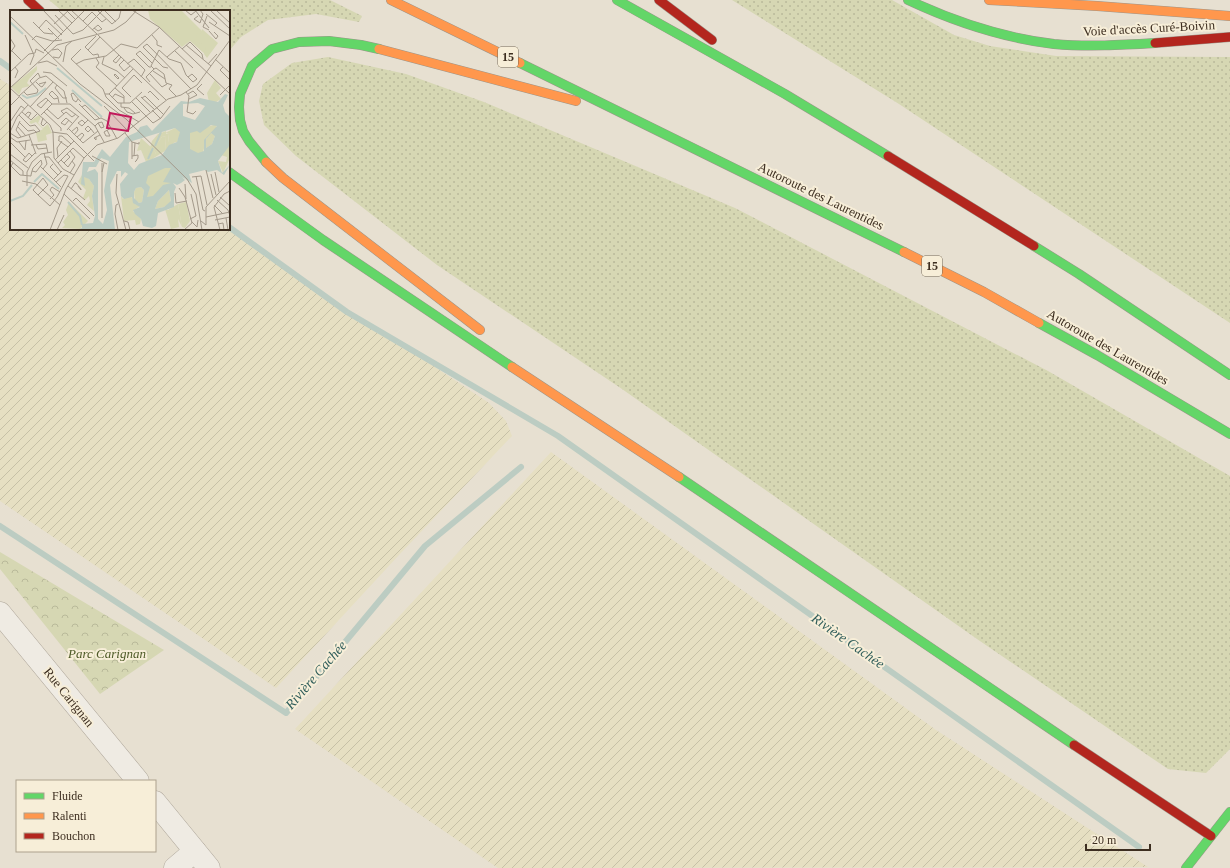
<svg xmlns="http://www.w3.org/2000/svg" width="1230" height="868" viewBox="0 0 1230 868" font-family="'Times New Roman',serif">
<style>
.farmland{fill:url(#farmland-furrows)}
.grass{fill:url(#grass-dots)}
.park{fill:url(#park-crowns)}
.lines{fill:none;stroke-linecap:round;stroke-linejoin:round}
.stream{stroke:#bcccc2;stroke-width:6}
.street-casing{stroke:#ada599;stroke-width:23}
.fast-casing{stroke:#9c958a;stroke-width:10}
.slow-casing{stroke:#9c958a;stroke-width:10}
.jam-casing{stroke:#9c958a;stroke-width:10}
.street{stroke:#efebe3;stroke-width:22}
.fast{stroke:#63d668;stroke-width:9}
.slow{stroke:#ff974d;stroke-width:9}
.jam{stroke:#b3261e;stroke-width:9}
.labels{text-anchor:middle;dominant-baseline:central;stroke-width:4;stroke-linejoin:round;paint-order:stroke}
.shield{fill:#f7eed8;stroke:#756857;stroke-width:1}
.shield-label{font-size:12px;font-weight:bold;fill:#3d2e20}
.street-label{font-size:13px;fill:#3d2e20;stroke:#f7eed8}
.park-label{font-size:13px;font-style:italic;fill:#4d5a26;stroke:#f7eed8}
.water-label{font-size:14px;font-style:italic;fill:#2f5d5a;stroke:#f7eed8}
.inset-river{fill:none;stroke:#bcccc2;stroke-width:2}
.inset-road{fill:none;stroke:#a3998a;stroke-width:1}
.view{fill:#c2185b;fill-opacity:0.15;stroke:#c2185b;stroke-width:2}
.inset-edge{fill:none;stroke:#3d2e20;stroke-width:2}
</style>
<defs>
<pattern id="farmland-furrows" width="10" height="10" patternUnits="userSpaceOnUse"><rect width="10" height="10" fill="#e6dfc2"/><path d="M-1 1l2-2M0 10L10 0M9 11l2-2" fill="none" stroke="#c6c0a6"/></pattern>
<pattern id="grass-dots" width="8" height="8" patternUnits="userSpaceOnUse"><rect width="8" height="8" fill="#d6d7b3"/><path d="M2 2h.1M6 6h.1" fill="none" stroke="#b9b99a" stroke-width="1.8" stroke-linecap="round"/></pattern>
<pattern id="park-crowns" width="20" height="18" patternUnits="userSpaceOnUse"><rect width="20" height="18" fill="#d6d7b3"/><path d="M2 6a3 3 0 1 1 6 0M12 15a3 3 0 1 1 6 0" fill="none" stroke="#b9b99a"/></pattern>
</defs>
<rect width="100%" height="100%" fill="#e7e0d1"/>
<g class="farmland">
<path d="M0 79 11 86V229H227L489 403 506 421 512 436 399 555 276 688 0 501Z"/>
<path d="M551 452 936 730 1148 867 498 868 295 729Z"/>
</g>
<g class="grass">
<path d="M49 0H330L362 16 359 22 316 14 268 20 241 37 229 51V11H62Z"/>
<path d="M732 0H892L954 35 990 46 1056 56 1230 57V323L899 104Z"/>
<path d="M328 57 406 74 484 102 735 208 1048 371 1230 476V749L1206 773 1168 769 977 639 622 389 437 265 296 156 264 125 259 101 263 84 292 63Z"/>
</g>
<path class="park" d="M0 552 164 650 100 694 0 569Z"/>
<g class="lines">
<g class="stream">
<path d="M0 61 11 69"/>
<path d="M229 227 347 312 558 436 1139 847"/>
<path d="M0 526 286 713 425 546 521 467"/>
</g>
<g class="street-casing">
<g id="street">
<path d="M0 613 138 781"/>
<path d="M155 802 209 868"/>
<path d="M175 868 195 851"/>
</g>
</g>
<g class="fast-casing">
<g id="fast">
<path d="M617 0 785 94 888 156"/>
<path d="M908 0C955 22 1003 38 1054 44 1088 47 1122 45 1155 43"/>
<path d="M520 63 904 252"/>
<path d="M266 162 249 141 243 131 240 120 239 107 240 94 252 66 272 49 299 42 329 41 361 45 379 49"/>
<path d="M229 172 323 240 512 367"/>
<path d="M1034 246 1079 274 1230 375"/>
<path d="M1039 323 1097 355 1230 434"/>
<path d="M679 477 1074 745"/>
<path d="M1186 868 1230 812"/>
</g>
</g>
<g class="slow-casing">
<g id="slow">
<path d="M391 0 520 63"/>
<path d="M989 0 1097 6 1230 16"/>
<path d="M379 49 576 101"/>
<path d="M266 162 283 178 480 330"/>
<path d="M904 252 984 292 1039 323"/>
<path d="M512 367 679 477"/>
</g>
</g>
<g class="jam-casing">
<g id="jam">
<path d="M28 0 40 11"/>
<path d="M659 0 712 40"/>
<path d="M1155 43 1230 37"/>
<path d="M888 156 1034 246"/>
<path d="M1074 745 1211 836"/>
</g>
</g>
<use href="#street" class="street"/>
<use href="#fast" class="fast"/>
<use href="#slow" class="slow"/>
<use href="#jam" class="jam"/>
</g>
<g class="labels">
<g class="shield">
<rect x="498" y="47" width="20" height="20" rx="3"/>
<rect x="922" y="256" width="20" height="20" rx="3"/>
</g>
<g class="shield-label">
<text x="508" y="57">15</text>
<text x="932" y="266">15</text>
</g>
<g class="street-label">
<text transform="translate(1149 28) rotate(-3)">Voie d'accès Curé-Boivin</text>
<text transform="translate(821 196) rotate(26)">Autoroute des Laurentides</text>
<text transform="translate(1108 347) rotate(30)">Autoroute des Laurentides</text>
<text transform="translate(69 697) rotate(51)">Rue Carignan</text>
</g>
<g class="park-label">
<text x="107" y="653">Parc Carignan</text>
</g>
<g class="water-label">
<text transform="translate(848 641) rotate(35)">Rivière Cachée</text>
<text transform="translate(316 675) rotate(-49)">Rivière Cachée</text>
</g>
</g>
<g transform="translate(10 10)">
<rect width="220" height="220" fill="#e7e0d1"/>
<path d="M138 0H171L202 31 195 44 180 31 172 37 140 9ZM176 192 180 211 175 218 172 217 168 194Z" fill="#d6d7b3"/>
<path d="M192 19 208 33 197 48 194 44 196 37 185 30 187 26 186 23 191 24ZM165 118 171 122 167 132 158 133 159 124 155 123ZM200 123 205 124V126L202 134 196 138V129ZM156 126 155 141 142 149 146 143 143 139 152 127ZM131 128 142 138 136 152 131 140 127 141ZM220 135V148L213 163 208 151 216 152 217 147 211 145ZM131 177 134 180 132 192 129 193 125 190 124 182 126 178ZM159 180 161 192 154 197 145 199 148 191ZM111 186 113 189 121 186 125 194 130 196 123 201 131 209 130 214 126 215 125 210 114 211ZM168 194 172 217 168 209 169 217 161 219 155 199 158 200Z" fill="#d6d7b3"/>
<path d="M156 121V124H159L158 132H165L155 141 156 126 152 127 143 139 146 143 143 149 136 152 142 131 148 124Z" fill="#d6d7b3"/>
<path d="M27 56V60L19 69 17 73 20 76 12 78 9 85 1 77ZM205 70 211 78 206 83 211 89 206 92H199L197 83ZM29 105 31 107 28 113 33 118 38 114 42 123 36 125 37 130 28 132 26 123 33 119 26 112 21 114 19 112ZM207 114 206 119 196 128 193 143 187 144 180 140 179 122ZM154 156 164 158 162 174 144 188H137L134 164ZM72 165 79 169 84 176 82 186 84 201 77 195 80 191 79 186 75 190 73 188 76 180 68 172ZM59 192 78 211 70 219 52 218 55 215 53 212 58 205 56 200Z" fill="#d6d7b3"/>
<path d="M215 84 218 85 213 95 215 102 220 107V135L208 151 212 163 220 155 214 165 207 160 198 162 195 160 179 164 182 173 172 167 175 170 171 173 167 175 163 173 166 177 164 182V197L148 203 146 216 142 218 133 216 131 209 125 204 123 200 130 197 123 193 122 187 114 189 111 186 110 174 118 164 115 162 111 167V161H107L100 175 105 220H66L72 218V214L83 213 85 206 82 186 84 176 79 169 74 167 75 176 71 174 73 152H84L92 139 100 147 116 127 127 122 130 117 137 115 142 121 171 91 179 92 190 88 208 92ZM188 93 195 96 185 110 173 106V94ZM201 115 207 116 194 130V141L188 143 180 139V123L187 121 190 123ZM165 118 170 122 167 132 159 135 152 145 129 154 124 160 118 153 119 132ZM201 123 205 126 202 134 196 138V129ZM91 148 99 151 94 181 97 200 93 214 88 209V163L85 159 77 162 79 157H86ZM155 158H161L153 172 161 173 153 175 143 186 137 187 140 177 136 173 138 166ZM131 177 134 180 132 192 129 193 124 188V182L126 178ZM159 180 161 191 154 197 145 199 148 191Z" fill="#bcccc2" fill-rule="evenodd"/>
<path class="inset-river" d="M0 12 13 24M47 58 92 96M62 80 92 107M12 85 17 88 27 85 36 78M145 136 151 122M138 149 143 138M24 172 32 164 49 179M0 191 13 186 22 175M58 192 70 206 72 215"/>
<path class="inset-road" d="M33 0 54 22M56 0 66 10M61 0 87 24M87 0 102 14 109 8 111 0M94 0 106 12M122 0 149 17 220 84M175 0 181 5 186 1M185 0 199 18M200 0 220 19M206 0 220 13M49 1 62 13M196 4 207 13 204 16M45 5 63 24M0 6 70 74 116 109 177 169 186 184 192 220M188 6 184 9 190 13 193 4 190 0M197 6 193 17 199 20M73 11 82 2 92 12 96 9M23 12 34 23 43 24M199 12 220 26M44 14 59 0M29 18 36 10 52 25M38 18 49 29M82 20 88 15 92 19 88 21 84 18M199 21 206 29 208 26 204 22M63 24 73 20 93 0M15 25 24 45 20 55M88 25 156 90M142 25 147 31V35L152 37M86 26 75 37 83 45 88 44 89 48M0 28 5 36 0 43M22 30 26 26 42 31 52 30M176 35 201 56M0 39 11 50M71 39 61 49 93 79 96 87 109 100 129 112M172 39 180 32 192 44 193 49M42 40 48 39 52 43 49 48 43 47M78 40 90 27M34 41 75 0M165 41 183 58M19 44 25 43 26 39 34 43M109 45 103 51 106 53 111 47M94 47 92 54 107 61 115 68M157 47 170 36M86 48 89 53 86 57 107 76M205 49 220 63M114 50 109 55 114 61 120 56M53 52 56 36 62 31M28 53 37 51 47 56M66 54 74 50 96 46 111 34 127 38 150 17M117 54 124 49 135 60 131 67M198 54 207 44M5 57 8 61 5 68M141 57H139L126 44 130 41 142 53M213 57 210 60 220 70M158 58 153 57 133 37 137 34 181 79M144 59 141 56 149 40 159 49 171 53 176 65 183 72 187 69 182 64 178 67M144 59 146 58 154 64 156 73 162 75 159 79 166 86M143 61 155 69M0 62 19 44M33 62 41 63 57 76M105 64 109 68 108 69 104 65ZM140 64 152 77 157 74M26 72 30 76 32 77 36 72 29 74M140 72 136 67 144 59M192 74 187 79 194 85M47 75 45 78 53 88H57M0 78 40 115 43 122 44 148 53 159 64 165M0 78 47 35 104 20 116 12 127 0M105 78 114 86V93M14 82 17 85 27 83 28 80 20 71 28 63 30 67M176 82 179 86 177 102 183 104 186 101M138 83 140 81 149 90M95 84H99L108 93H120L132 82M99 84 123 59M178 84 183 81 187 85 179 89M210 85 219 76M9 86 29 68 36 66 54 81 57 93M121 87 112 78 124 65 132 73M131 87 144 99M48 88 44 89 39 84 42 81 48 87V88L49 93M102 88 105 84 114 88M126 88 140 102M132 88 135 86 154 105M68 89 66 92 63 90 61 84 63 83 71 92M122 92 143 113 151 108 160 96M111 93V97L119 98 125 103M69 94 85 110 91 108 97 111 107 129M27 95 36 88 42 94M27 95 31 98 38 90M0 96 9 87M94 96 118 121M20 97 43 72M72 97 75 95 89 108M114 98 117 102 123 104 130 102M37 99 48 109 56 102 62 107 66 104M142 100 151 109M12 102 21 110 28 103M34 102 51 118V121M54 104 51 101 57 98 69 107M15 105 18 102 21 103 18 108M31 105 42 94H60L85 116 94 132M33 108 31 114 33 116 37 112M59 110 55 115 51 113 56 108 62 113M10 111 6 120 11 127M0 112 11 96 15 99M9 112 18 121 24 120 27 123M75 113 72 110 68 113 72 116 78 110M85 116 88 113 92 112 94 117 91 118 88 113M8 117 16 126M58 118 73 133 88 121M81 119 78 122 75 119 78 116 81 119 84 123M57 120 69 106M97 120 100 126H96L94 122 101 118M0 122 7 107 18 95M42 122 57 124 84 151M61 122 67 117 68 120 64 125M0 123 8 128 30 121 25 115 20 116 9 105M115 123 122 132 129 134V132M19 125 26 144M0 127 7 132 20 130M67 127 72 123 74 125 70 130M86 127V130L84 128 90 125M48 130 58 137M49 130V126H52L61 134M9 132 15 140 16 131M122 132V149M1 133 15 147M21 135 36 134 38 143M26 135 28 139 37 138M0 144 18 158M22 146 19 143 13 150 16 152 25 143M82 146 97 154M122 146 128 145V148L126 151 125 152 127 150M124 146 125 133M34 147H39L51 162M48 147 47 138 52 131M0 150 13 161V165M45 150 64 131M51 150 58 157 65 147 60 141M3 153 1 156 10 165 21 166V165L22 161 23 158 31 150 32 154 26 162 22 161M48 153 63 138 74 148M54 153 60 147 57 144M92 153V162L94 153M43 154 40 157 48 165M30 156 51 177M33 159 37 154 34 143M196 160 203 188M205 162 209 182M60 163 65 155 62 151M107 164 106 183 116 220M201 164 206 185M186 166 193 200 195 201M182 167 191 166 197 195M43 170 52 161M12 171 26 174 50 195M175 174 176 189M17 176V162L22 152 31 144 42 142M58 176 75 190M169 178 175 187 182 213M61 179 65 173H66L71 179V180L68 176M165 183 166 193 177 191M54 184 80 209M28 185 38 175 33 168 23 180 28 185 40 196M210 187 220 196M40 189 44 185 40 180 42 177 50 182M207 190 218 200 220 206M63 191 66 188 84 206M204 195 213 204M40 196 47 187 58 166 54 165 46 172M196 207 220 202M196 207V197L220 171M92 208V162M216 208 218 220M180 209 186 206 181 184M205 210 220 207M114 211 118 212 120 220M191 211 196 215V207M183 213 187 217 188 210M208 214 213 213 214 220M40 220 56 179 74 148 87 135 108 128 158 89 171 85 187 75 220 30M47 220 54 205M108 220 105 204 106 195 108 194M174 220 183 212M210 220 204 197 214 184 220 181"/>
<path class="view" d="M100 103 121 107 118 121 97 118Z"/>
<rect width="220" height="220" class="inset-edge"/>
</g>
<rect x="16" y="780" width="140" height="72" fill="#f7eed8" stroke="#ada18e"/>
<rect x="24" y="793" width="20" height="6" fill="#63d668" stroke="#ada18e"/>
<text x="52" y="800" font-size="12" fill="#3d2e20">Fluide</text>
<rect x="24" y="813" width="20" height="6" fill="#ff974d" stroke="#ada18e"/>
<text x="52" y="820" font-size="12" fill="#3d2e20">Ralenti</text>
<rect x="24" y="833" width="20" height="6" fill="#b3261e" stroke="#ada18e"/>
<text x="52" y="840" font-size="12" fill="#3d2e20">Bouchon</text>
<path d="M1086 844v6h64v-6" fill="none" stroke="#3d2e20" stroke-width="2"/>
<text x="1092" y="844" font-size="12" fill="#3d2e20" stroke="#f7eed8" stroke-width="3" paint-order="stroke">20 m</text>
</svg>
